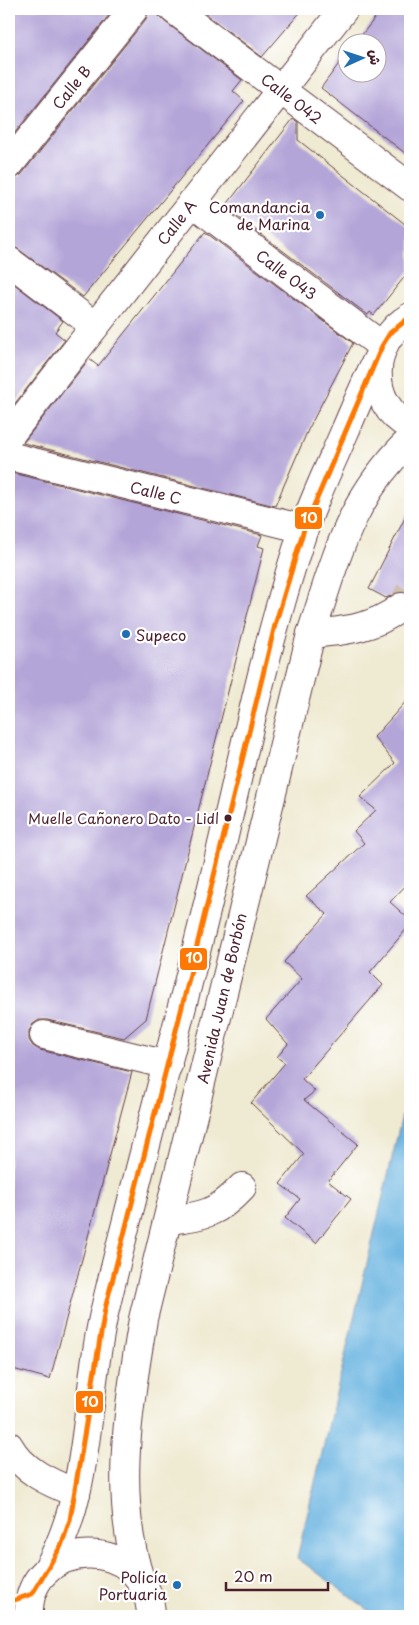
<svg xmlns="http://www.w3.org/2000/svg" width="419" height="1625" viewBox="0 0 419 1625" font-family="'Playpen Sans','Playpen Sans Arabic',sans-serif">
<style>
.water{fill:#68b3e0;stroke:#596986}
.building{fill:#b4a5d8}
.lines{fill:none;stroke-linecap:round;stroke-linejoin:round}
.minor-tunnel{stroke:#cec1b1;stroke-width:28;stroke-dasharray:28 14;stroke-linecap:butt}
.minor-casing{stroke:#633d44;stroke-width:30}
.minor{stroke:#fff;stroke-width:28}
.bus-1-casing{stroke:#fff;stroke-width:9}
.bus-1{stroke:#fd7804;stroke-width:5}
.poi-dot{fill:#1f6fb2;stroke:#fff;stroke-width:2}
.bus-dot{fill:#4a1f2b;stroke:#fff;stroke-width:2}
.labels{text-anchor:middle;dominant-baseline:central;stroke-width:4.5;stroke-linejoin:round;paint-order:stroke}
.bus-label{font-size:14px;fill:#4a1f2b;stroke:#fff;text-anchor:end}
.street-label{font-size:15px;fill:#4a1f2b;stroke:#fff}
.poi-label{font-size:15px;fill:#4a1f2b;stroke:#fff;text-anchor:end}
.line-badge{stroke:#fff;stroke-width:2}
.badge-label{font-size:14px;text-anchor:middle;font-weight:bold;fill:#fff}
</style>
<rect width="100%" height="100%" fill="#fff"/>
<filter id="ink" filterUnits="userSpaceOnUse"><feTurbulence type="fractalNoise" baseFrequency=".02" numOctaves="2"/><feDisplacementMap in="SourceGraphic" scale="10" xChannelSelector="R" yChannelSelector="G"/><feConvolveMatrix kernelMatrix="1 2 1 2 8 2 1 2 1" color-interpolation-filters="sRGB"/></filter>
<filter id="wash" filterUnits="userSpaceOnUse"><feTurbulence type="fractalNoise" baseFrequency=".0096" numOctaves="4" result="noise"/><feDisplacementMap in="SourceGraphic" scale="20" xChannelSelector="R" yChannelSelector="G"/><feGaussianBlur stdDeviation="1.12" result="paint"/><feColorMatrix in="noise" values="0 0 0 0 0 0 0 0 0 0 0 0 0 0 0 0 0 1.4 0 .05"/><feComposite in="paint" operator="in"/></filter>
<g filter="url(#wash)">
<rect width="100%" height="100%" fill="#efead2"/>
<path class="water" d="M410 1082V1616H377L297 1558Z"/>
<g id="blocks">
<g class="building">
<path d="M9 9H114L9 140Z"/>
<path d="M149 9H158L159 16 164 21 242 80 233 91 244 101 83 297 18 249 9 246V180L21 175 146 19Z"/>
<path d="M199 9H303L262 57Z"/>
<path d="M382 9H410V157L321 88 346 54V72H376V42H356Z"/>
<path d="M293 119 298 122V140L410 228V270L374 315 370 312 368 315 225 207Z"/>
<path d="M205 232 353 343 308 430 275 506 23 443 89 359 98 366Z"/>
<path d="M9 280 63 321 55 332 65 340 9 411Z"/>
<path d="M9 472 262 535 258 546 264 548 146 1019 124 1038 47 1020H39L33 1024 29 1031V1040L33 1046 40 1050 132 1072 50 1379 9 1368Z"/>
<path d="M410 508V595L399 592 386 598 369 589Z"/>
<path d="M410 697V881L390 902 410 920V925L370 972 383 985 302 1079 315 1091 304 1100 358 1144 328 1181 351 1199 316 1243 285 1218 300 1199 280 1184 304 1154 251 1103 285 1063 277 1057 288 1044 266 1019 302 979 284 962 327 914 306 896 364 843 354 831 376 810 360 797 395 763 374 737Z"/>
</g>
</g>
</g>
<g filter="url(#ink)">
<use href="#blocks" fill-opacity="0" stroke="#633d44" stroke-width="1"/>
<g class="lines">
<path class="minor-tunnel" d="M401 607 410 591"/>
<g class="minor-casing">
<g id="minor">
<path d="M173 9 410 187"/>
<path d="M9 165 134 9"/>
<path d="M192 202 382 346"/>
<path d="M9 261 95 326"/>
<path d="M410 317C369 340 365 404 410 426"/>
<path d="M9 436 344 9"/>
<path d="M9 456 304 529"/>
<path d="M311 634C345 631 374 628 401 607"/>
<path d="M44 1035 168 1065"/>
<path d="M169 1220C204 1216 218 1213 242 1187"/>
<path d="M9 1446C23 1471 50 1483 76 1493"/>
<path d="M47 1570C93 1490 84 1393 106 1305 138 1170 176 1035 209 899 239 777 263 651 303 531 315 496 331 464 345 431 356 406 366 381 379 356"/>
<path d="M141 1582C112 1497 129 1406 143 1319L311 634C337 556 349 499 410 440"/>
<path d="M29 1616C25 1537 149 1531 151 1616"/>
</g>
</g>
<use href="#minor" class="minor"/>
<g class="bus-1-casing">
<path id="bus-1" d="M9 1602 32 1594 61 1546 70 1520 105 1309 184 999 275 625 304 529 382 346 390 333 410 317"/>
</g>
<use href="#bus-1" class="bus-1"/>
</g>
</g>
<g class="poi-dot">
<circle cx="320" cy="215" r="5"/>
<circle cx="126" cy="634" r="5"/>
<circle cx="177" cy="1585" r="5"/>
</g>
<circle class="bus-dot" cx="228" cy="818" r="4.5"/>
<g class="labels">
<g class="bus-label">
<text x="219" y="818">Muelle Cañonero Dato - Lidl</text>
</g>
<g class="street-label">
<text transform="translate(71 87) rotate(-51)">Calle B</text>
<text transform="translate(292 98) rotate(37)">Calle 042</text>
<text transform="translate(176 222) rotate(-52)">Calle A</text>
<text transform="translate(287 274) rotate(37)">Calle 043</text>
<text transform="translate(156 492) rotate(14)">Calle C</text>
<text transform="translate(221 998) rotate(-77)">Avenida Juan de Borbón</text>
</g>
<g class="poi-label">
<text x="310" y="206">Comandancia<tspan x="310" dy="17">de Marina</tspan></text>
<text x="136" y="634" text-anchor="start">Supeco</text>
<text x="167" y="1576">Policía<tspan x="167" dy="17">Portuaria</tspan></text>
</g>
</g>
<g class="line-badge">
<rect x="294" y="506" width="29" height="24" rx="5" fill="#fd7804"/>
<rect x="179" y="947" width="29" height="24" rx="5" fill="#fd7804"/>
<rect x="75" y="1390" width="29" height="24" rx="5" fill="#fd7804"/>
</g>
<g class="badge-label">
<text x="309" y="523">10</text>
<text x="194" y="963">10</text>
<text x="90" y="1407">10</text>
</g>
<rect width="419" height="1625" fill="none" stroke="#fff" stroke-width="30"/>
<g transform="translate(362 58) rotate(87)"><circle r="24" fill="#ffffff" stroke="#b7a5aa"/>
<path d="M0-4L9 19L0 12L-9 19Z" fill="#1f6fb2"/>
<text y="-8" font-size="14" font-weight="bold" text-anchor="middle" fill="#4a1f2b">ش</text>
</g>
<path d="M226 1582v8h102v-8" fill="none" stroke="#4a1f2b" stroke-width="2.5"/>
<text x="234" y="1582" font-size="15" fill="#4a1f2b" stroke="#ffffff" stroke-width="4" paint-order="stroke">20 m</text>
</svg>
